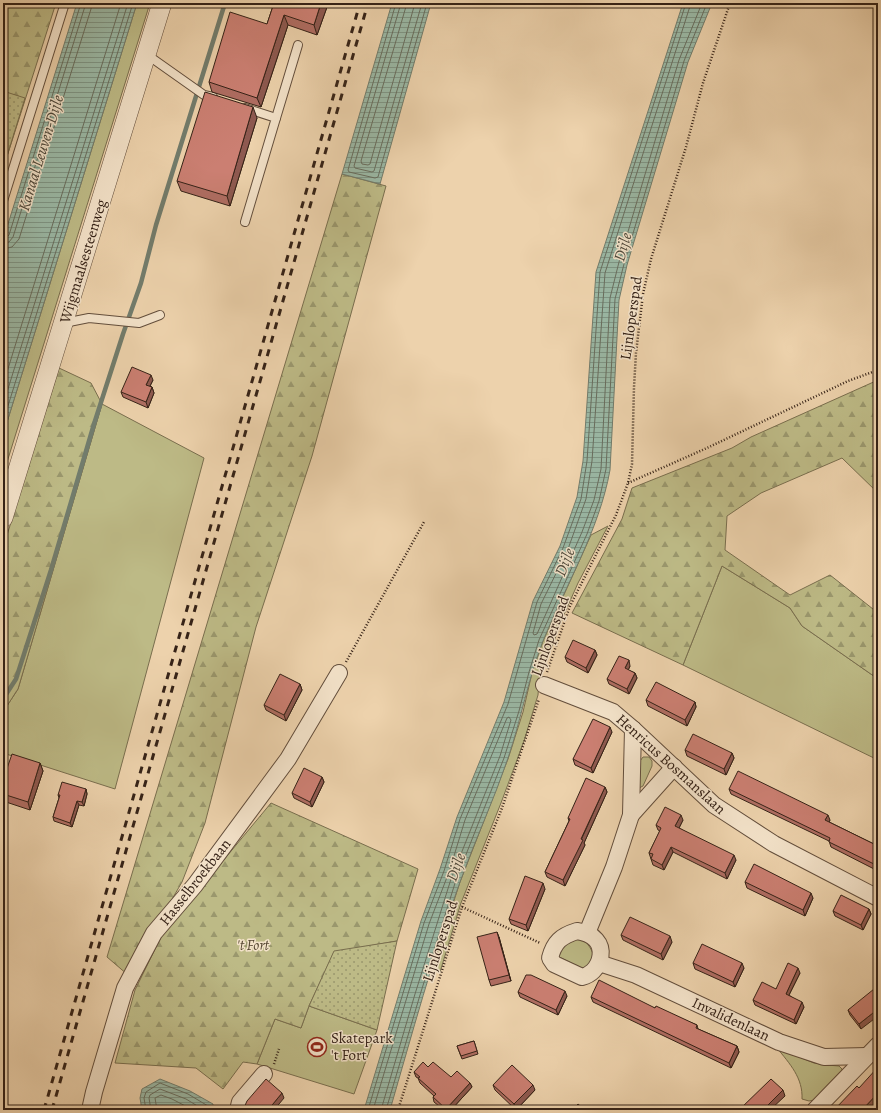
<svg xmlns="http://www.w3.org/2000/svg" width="881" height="1113" viewBox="0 0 881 1113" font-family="Alegreya,serif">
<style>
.grass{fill:#bdba86;stroke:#796e4e}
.forest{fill:url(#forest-firs);stroke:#796e4e}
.park{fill:url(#park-dots);stroke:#796e4e}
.water{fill:url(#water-rules);stroke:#727c6c}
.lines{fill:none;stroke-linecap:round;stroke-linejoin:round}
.shore{stroke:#686d5e;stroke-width:1}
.stream{stroke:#727c6c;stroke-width:4.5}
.service-casing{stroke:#634e3c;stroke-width:10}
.minor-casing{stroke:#634e3c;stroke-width:18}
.tertiary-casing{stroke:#634e3c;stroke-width:20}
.path{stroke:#352217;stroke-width:2.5;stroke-dasharray:1 2;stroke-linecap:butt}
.service{stroke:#f3e2c9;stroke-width:8}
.minor{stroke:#f3e2c9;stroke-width:16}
.tertiary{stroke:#f3e2c9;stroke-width:19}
.rail{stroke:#352217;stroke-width:3;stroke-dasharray:7 7;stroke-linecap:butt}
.wall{fill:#af6d62;stroke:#352217}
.shaded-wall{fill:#8e5950;stroke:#352217}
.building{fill:#cb7f72;stroke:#352217}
.labels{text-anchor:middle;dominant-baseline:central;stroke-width:3;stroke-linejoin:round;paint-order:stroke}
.street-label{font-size:15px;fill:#352217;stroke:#f3e2c9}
.park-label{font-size:15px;font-style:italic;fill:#574833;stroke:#f3e2c9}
.poi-label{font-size:15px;fill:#352217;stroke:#f3e2c9;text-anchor:start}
.water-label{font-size:16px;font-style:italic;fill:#4e483a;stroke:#f3e2c9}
</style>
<defs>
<pattern id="forest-firs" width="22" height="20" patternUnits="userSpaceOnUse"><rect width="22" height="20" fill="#bdba86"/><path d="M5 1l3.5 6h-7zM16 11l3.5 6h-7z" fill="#9a976d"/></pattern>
<pattern id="park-dots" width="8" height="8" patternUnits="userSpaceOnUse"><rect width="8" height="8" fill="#bdba86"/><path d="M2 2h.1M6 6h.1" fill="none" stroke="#9a976d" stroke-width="1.8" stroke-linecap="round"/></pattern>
<pattern id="water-rules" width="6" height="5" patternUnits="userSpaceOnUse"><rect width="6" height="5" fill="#9ab8a5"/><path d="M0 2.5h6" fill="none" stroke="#7e9585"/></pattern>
</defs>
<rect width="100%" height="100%" fill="#edd2ac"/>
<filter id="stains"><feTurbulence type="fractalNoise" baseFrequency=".005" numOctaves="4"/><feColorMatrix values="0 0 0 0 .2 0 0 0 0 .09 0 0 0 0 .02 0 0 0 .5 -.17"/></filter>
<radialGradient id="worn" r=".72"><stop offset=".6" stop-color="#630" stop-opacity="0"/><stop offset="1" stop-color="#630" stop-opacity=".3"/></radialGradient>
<g class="grass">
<path d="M137 3H150L3 475V435Z"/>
<path d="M102 404 204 458 115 789 3 753V712L18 689Z"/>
<path d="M608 526 578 583 563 617 539 682 538 695 524 741 501 803 461 903 440 972 432 969 460 882 508 759 523 712 532 673 543 641 591 535Z"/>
<path d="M722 566 790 608 802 626 878 679V760L683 665Z"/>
<path d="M643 757H649L652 761V766L643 786 639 788 640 761Z"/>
<path d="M576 939C586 939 591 947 594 957L591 962 584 969 557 956 560 945Z"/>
<path d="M309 1006 377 1030 354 1094 257 1064 275 1019 301 1028Z"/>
<path d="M777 1048 814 1063 827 1065 839 1066 842 1069V1074L815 1100 809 1101 802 1099C803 1078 790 1064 777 1048Z"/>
</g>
<g class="forest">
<path d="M3 3H56L3 169Z"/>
<path d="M342 174 386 186 312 456 256 627 205 823 182 882 128 975 107 957Z"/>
<path d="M59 368 91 383 102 404 18 689 3 712V548Z"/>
<path d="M878 380V493L842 458 761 493 727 516 725 550 790 595 830 575 878 613V679L802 626 790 608 722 566 683 665 572 613 622 519 632 488 732 448 751 437Z"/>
<path d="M271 803 418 869 397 941 334 952 309 1006 301 1028 275 1019 257 1064 243 1062 223 1089 196 1068 115 1063 135 990 163 933Z"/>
</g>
<g class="park">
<path d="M3 91 25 98 3 169Z"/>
<path d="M397 941 377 1030 309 1006 334 951Z"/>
</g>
<g class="water">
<path d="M77 3H137L3 435V240Z"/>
<path d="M392 3H431L380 184 342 174Z"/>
<path d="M683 3H712L688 62 627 265 619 300 610 470C599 531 566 584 543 641 528 679 521 720 508 758 494 800 475 840 460 882 433 957 412 1034 390 1110H364L421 921 440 869 457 817 504 702 533 601 560 546 577 497 583 461 596 272Z"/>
<path d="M160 1079 190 1091 213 1104V1110H142L140 1098 142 1089Z"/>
</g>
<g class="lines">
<g class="shore">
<path d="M396 3 348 170 349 172 375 178 378 177 427 3"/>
<path d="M401 3 354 166 355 168 372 172 374 171 422 3"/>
<path d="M407 3 361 161 362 164 368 165 370 164 415 3"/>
<path d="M691 3 605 273 592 461 586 499 568 549 541 604 533 633 534 635 537 634 582 532 594 500 601 469 610 298 619 262 679 60 702 3"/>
<path d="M3 238 7 237 9 235 81 3"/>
<path d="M3 243 9 242 13 237 86 3"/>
<path d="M3 249 12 247 19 239 91 9 92 3"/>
<path d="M3 385 121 3"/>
<path d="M3 405 128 3"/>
<path d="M3 422 133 3"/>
<path d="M146 1110 144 1098 146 1092 160 1083 188 1094 208 1106 209 1110"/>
<path d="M151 1110 149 1098 150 1095 160 1089 186 1099 204 1110"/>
<path d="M157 1110 155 1098 161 1095 172 1099 193 1110"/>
<path d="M368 1110 424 923 444 871 460 819 508 704 537 602 563 548 581 499 587 461 600 272 686 3"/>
<path d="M373 1110 429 924 449 872 465 820 507 718 509 717 511 720 500 756 451 879 415 994 381 1110"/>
<path d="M386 1110 420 995 456 880 504 758 519 711 529 672 539 640 587 534 599 501 606 469 615 299 624 264 684 61 707 3"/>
</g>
<path class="stream" d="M3 699 16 679 51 570 94 424 123 334 141 283 156 225 225 3"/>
<g class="service-casing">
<g id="service">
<path d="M146 54 204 95 213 97"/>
<path d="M276 118 298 45"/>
<path d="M3 201 65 3"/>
<path d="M245 222 276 118 245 108"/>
<path d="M64 323 89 318 139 323 160 315"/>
</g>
</g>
<g class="minor-casing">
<g id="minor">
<path d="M544 685 613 712 633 729 714 805 774 844 878 898"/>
<path d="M631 815 674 767"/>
<path d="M577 931C584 932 591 934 596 940 604 949 601 963 593 971 590 974 586 976 582 977L554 964 550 958C554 942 561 936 577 931Z"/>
<path d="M587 933 614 867 631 815 633 729"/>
<path d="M599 963 636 975 779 1042 824 1057 867 1056"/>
<path d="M90 1110 94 1092 125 988 154 933 195 885 288 759 339 673"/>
<path d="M238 1110 240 1102 264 1074"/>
<path d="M815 1110 878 1045"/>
</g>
</g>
<g class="tertiary-casing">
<path id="tertiary" d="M3 518 162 3"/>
</g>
<g class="path">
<path d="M628 483 707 448 848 381 878 370"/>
<path d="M346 662 424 522"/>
<path d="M547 672 570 606 616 515 628 483 632 464 634 387 636 353 643 294 651 259 686 147 703 83 730 3"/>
<path d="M462 907 540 943"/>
<path d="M274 1064 279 1049"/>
<path d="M398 1110 462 907 502 808 539 699"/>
</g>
<use href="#service" class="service"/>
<use href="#minor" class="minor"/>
<use href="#tertiary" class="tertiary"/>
<g class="rail">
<path d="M44 1110 360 3"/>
<path d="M52 1110 368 3"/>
</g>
</g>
<g class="wall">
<path d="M274 3 327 7 317 35 288 25 261 107 212 92 209 82 267 24Z"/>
<path d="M257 118 230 206 181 191 177 181Z"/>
<path d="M153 380 150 386 152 387 154 393 148 408 123 397 121 392Z"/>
<path d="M595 650 597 655 588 673 567 662 565 657Z"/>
<path d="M630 666 628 670 635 673 637 678 629 694 609 684 607 679Z"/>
<path d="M300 684 302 690 286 721 266 710 264 705Z"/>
<path d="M646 700 695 702 696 707 687 726 648 706Z"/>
<path d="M612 732 593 773 575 765 573 759Z"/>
<path d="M685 750 732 753 734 758 726 775 687 756Z"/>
<path d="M40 763 43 771 30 810 3 801V780Z"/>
<path d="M322 777 324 782 312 807 294 798 292 793Z"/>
<path d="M605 787 607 792 584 843 585 845 565 886 547 877 545 872 569 821 568 818Z"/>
<path d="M86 789 87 794 84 806 79 805 72 827 54 821 53 817 59 798 58 795Z"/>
<path d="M729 789 830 820 829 822 878 846V871L831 847 829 841 731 794Z"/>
<path d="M683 820 679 828 736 860 727 879 673 852 664 870 653 865 649 853 660 831 658 830 656 825Z"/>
<path d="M745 882 813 898 805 916 747 888Z"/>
<path d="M545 889 528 931 511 924 509 919Z"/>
<path d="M869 909 871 914 863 930 835 916 833 911Z"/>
<path d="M621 935 672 942 663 960 623 940Z"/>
<path d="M499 937 511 981 491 986 489 980Z"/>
<path d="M693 963 744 968 735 987 695 969Z"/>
<path d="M800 973 789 995 804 1007 796 1024 755 1005 753 1000 776 989Z"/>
<path d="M518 992 567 996 558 1015 520 997Z"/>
<path d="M878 994 861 1029 850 1015 848 1010Z"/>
<path d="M591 997 655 1008 697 1025 698 1029 737 1046 739 1052 731 1068 593 1002Z"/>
<path d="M474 1041 478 1054 462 1059 457 1046Z"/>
<path d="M428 1067 451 1077 470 1083 472 1087 451 1110H444L434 1102 433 1097 434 1096 420 1083 418 1078 416 1077 414 1072Z"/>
<path d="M493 1085 535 1090 516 1110 495 1090Z"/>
</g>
<g class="shaded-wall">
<path d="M321 3H325L327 7 317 35 314 25Z"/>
<path d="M284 15 288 25 261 107 257 98Z"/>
<path d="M253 107 257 118 230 206 227 196Z"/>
<path d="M151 375 153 380 148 390 146 385Z"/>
<path d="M152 387 154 393 148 408 146 402Z"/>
<path d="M595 650 597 655 588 673 586 668Z"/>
<path d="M629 660 630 666 627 673 625 668Z"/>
<path d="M635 673 637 678 629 694 627 689Z"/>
<path d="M300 684 302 690 286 721 284 715Z"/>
<path d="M695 702 696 707 687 726 685 720Z"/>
<path d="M610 727 612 732 593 773 591 768Z"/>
<path d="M732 753 734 758 726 775 724 769Z"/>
<path d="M40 763 43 771 30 810 28 802Z"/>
<path d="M322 777 324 782 312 807 310 802Z"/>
<path d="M605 787 607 792 584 843 585 845 565 886 563 880Z"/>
<path d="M86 789 87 794 84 806 82 802Z"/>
<path d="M77 801 79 805 72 827 70 823Z"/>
<path d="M681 815 683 820 677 832 675 826Z"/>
<path d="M828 815 830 820 827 826 825 820Z"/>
<path d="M671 847 673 852 664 870 662 865Z"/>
<path d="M734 855 736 860 727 879 725 873Z"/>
<path d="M543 883 545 889 528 931 526 925Z"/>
<path d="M811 893 813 898 805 916 803 910Z"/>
<path d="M869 909 871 914 863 930 861 925Z"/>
<path d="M497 932 499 937 511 981 509 975Z"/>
<path d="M670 936 672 942 663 960 661 954Z"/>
<path d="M742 963 744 968 735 987 733 982Z"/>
<path d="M798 968 800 973 787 999 786 994Z"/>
<path d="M565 991 567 996 558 1015 556 1010Z"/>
<path d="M802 1002 804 1007 796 1024 794 1020Z"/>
<path d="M878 1009V1016L861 1029 859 1024Z"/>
<path d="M737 1046 739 1052 731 1068 729 1063Z"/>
<path d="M470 1083 472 1087 451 1110H446V1109Z"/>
<path d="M533 1085 535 1090 516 1110 514 1104Z"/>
<path d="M783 1090 785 1096 770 1110H763Z"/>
<path d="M282 1093 284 1098 274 1110H268Z"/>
<path d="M878 1093V1101L869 1110H862Z"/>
</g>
<g class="building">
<path d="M274 3H321L314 25 284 15 257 98 209 82 230 12 267 24Z"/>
<path d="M205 92 253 107 227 196 177 181Z"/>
<path d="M132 367 151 375 146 385 152 387 146 402 121 392Z"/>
<path d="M573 640 595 650 586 668 565 657Z"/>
<path d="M619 656 629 660 625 668 635 673 627 689 607 679Z"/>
<path d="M280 674 300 684 284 715 264 705Z"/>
<path d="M656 682 695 702 685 720 646 700Z"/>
<path d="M593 719 610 727 591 768 573 759Z"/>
<path d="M693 734 732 753 724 769 685 750Z"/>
<path d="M12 754 40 763 28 802 3 794V780Z"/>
<path d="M304 768 322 777 310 802 292 793Z"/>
<path d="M738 771 828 815 825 820 878 846V866L829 842 830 838 729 789Z"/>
<path d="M586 778 605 787 581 839 583 840 563 880 545 872 570 819 568 818Z"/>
<path d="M62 782 86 789 82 802 77 801 70 823 53 817 60 795H58Z"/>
<path d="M665 807 681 815 675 826 734 855 725 873 671 847 662 865 651 859 653 854 649 853 661 828 656 825Z"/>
<path d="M754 864 811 893 803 910 745 882Z"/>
<path d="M525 876 543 883 526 925 509 919Z"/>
<path d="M841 895 869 909 861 925 833 911Z"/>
<path d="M630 917 670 936 661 954 621 935Z"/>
<path d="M497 932 509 975 489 980 477 937Z"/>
<path d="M702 944 742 963 733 982 693 963Z"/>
<path d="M788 963 798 968 786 994 802 1002 794 1020 753 1000 762 982 776 989Z"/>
<path d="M526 975H531L565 991 556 1010 518 992Z"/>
<path d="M599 980 655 1008 656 1006 697 1025 696 1028 737 1046 729 1063 591 997Z"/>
<path d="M874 989 878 994V1009L859 1024 848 1010Z"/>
<path d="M474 1041 477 1051 461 1056 457 1046Z"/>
<path d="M423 1062 428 1067 433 1062 451 1077 457 1071 470 1083 446 1109 433 1097 436 1094 418 1078 420 1077 414 1072Z"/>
<path d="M512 1065 533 1085 514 1104 493 1085Z"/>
<path d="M878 1067V1093L862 1110H834L857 1086 859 1088Z"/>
<path d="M266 1079 282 1093 268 1110H243L247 1101Z"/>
<path d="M771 1079 783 1090 763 1110H739Z"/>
<path d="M578 1104 585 1110H572Z"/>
<path d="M560 1107 563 1110H557Z"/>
</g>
<defs>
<g id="stadium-ring" transform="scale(1)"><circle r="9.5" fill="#f3e2c9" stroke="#8f2418" stroke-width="1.5"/><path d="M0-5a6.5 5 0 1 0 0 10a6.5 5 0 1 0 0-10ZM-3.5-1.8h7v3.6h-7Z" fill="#8f2418"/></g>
</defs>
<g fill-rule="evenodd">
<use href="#stadium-ring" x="317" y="1047"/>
</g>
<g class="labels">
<g class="street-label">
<text transform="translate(83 261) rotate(-73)">Wijgmaalsesteenweg</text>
<text transform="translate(631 318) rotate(-82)">Lijnloperspad</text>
<text transform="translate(550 636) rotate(-70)">Lijnloperspad</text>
<text transform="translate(671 764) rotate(42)">Henricus Bosmanslaan</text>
<text transform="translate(195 882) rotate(-52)">Hasselbroekbaan</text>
<text transform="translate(440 941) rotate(-72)">Lijnloperspad</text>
<text transform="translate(731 1019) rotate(25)">Invalidenlaan</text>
</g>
<g class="park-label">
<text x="253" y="945">'t Fort</text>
</g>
<g class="poi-label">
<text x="331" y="1038">Skatepark<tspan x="331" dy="17">'t Fort</tspan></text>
</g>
<g class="water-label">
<text transform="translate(41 153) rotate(-73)">Kanaal Leuven-Dijle</text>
<text transform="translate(623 247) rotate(-74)">Dijle</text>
<text transform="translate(565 562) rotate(-68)">Dijle</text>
<text transform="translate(456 867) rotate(-70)">Dijle</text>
</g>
</g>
<rect width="881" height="1113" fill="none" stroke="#edd2ac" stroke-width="16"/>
<rect x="4" y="4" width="873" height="1105" fill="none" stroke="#352217" stroke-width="2"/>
<rect x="8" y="8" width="865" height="1097" fill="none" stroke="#352217"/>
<rect width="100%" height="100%" filter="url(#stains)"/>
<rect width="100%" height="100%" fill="url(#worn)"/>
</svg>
